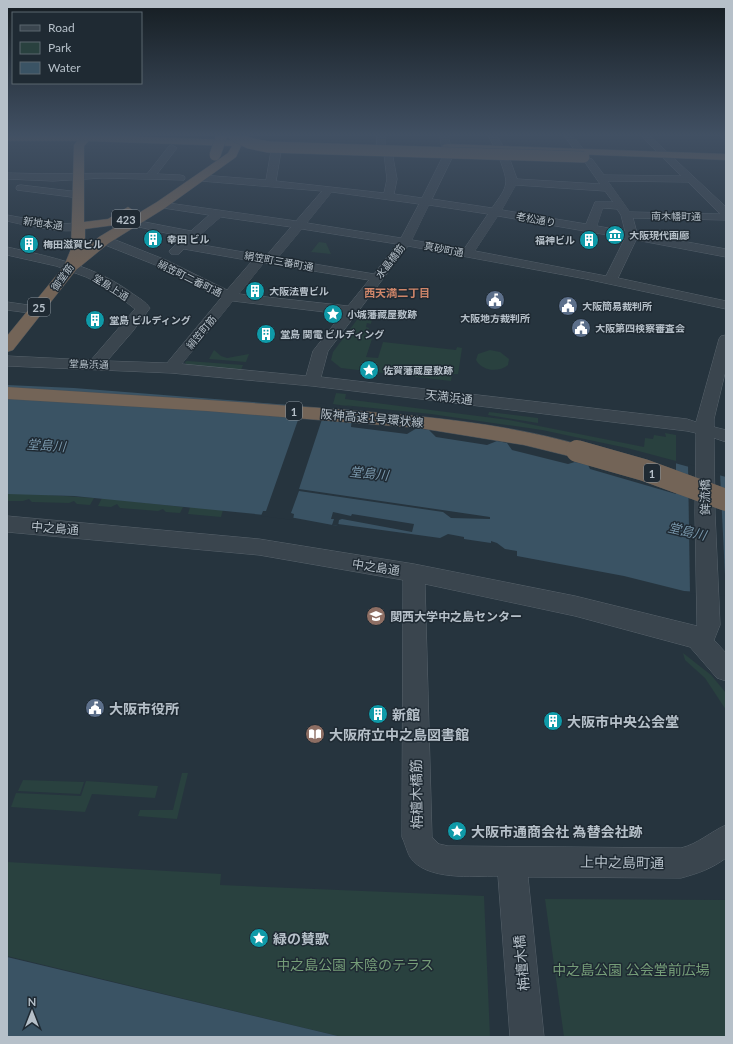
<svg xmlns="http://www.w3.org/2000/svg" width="733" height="1044" viewBox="0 0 733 1044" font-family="Lato,'Noto Sans JP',sans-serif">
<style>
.green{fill:#29413f}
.water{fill:#3a5364}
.pier{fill:#26343e}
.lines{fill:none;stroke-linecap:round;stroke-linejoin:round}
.minor-casing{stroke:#58636c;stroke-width:1}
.highway-casing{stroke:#455059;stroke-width:1}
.minor{fill:#3a454e;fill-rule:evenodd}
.highway{fill:#736457;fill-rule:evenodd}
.highway-bridge-far1-casing{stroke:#455059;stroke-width:12;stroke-linecap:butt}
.highway-bridge-casing{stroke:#455059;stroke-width:22;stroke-linecap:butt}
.highway-bridge-far1{stroke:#736457;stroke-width:11}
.highway-bridge{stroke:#736457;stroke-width:22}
.labels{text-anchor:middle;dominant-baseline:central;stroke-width:3;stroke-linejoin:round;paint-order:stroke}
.far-street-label{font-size:10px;fill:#b6c0c9;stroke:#1f2a33}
.far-poi-label{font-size:10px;font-weight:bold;fill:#b6c0c9;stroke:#1f2a33;text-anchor:start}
.shield{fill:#1f2a33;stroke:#89939c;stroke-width:1}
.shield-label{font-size:11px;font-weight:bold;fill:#b6c0c9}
.far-neighbourhood-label{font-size:11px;font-weight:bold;fill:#cf866a;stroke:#1f2a33}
.street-label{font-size:12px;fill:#b6c0c9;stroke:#1f2a33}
.poi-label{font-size:12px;font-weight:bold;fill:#b6c0c9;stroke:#1f2a33;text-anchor:start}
.water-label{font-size:13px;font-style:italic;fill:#7896aa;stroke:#1f2a33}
.near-poi-label{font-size:14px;font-weight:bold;fill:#b6c0c9;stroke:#1f2a33;text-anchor:start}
.near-street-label{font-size:14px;fill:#b6c0c9;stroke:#1f2a33}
.near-park-label{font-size:14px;fill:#759d78;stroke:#1f2a33}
</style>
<rect width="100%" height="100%" fill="#26343e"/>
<g class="green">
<path d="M319 242 326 243 331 254 311 252Z"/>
<path d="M365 309H371L370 312 373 314 371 324 367 323 366 327 369 328 366 338 372 339 366 357 378 358 383 342 456 350 457 347 462 348 458 374H452L451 381 341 368 331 360 333 352Z"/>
<path d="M214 350 221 356 227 358 249 354 246 362 209 359Z"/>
<path d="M490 350 500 352 509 359 508 365C498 373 482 371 476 360L478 354Z"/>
<path d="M187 361 243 365 241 370 187 366 185 362Z"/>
<path d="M336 393 346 394 345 399 509 420 644 447 645 438 653 439 654 435 666 437 665 433 676 435V494L351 427 353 407 333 404Z"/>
<path d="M489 412 538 418V423L488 415Z"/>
<path d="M19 493 94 498 90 505 77 504 74 501 69 503 32 502 29 499 23 501H7V494Z"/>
<path d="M102 498 183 507 180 513 166 512 163 509 158 511 120 508 117 504 111 507 98 506Z"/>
<path d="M190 507 223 510 221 517 188 514Z"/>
<path d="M683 653 711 675 726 693V710L705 678 685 660Z"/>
<path d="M182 773H188L177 819 138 816 140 810H173Z"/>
<path d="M23 780 84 782 80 794 18 791Z"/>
<path d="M86 781 158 786 155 798 92 794 85 812 11 807 16 793 81 796Z"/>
<path d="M7 862 221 874 220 885 484 896 490 1037H342L7 956Z"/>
<path d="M545 899 726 900V1037H564Z"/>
</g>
<g class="water">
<path d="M7 385 74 388 430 416 627 450 726 477V594L684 591 624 576 517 556V551L505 549 497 543 491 541V543L464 539V537L448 534 440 538 338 524V526L295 518 74 496 7 494Z"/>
<path d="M7 957 342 1037H7Z"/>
</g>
<g class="pier">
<path d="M304 403 327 404 299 489 490 517V519L451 518 443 512 299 491 291 513 294 514 293 520 261 516 263 511H266Z"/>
<path d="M343 405 431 414 542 430 627 448 676 461V494L590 469 588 465 575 462 568 464 512 450 507 443 497 441 487 445 436 437 429 430 417 428 407 434 351 427 353 407Z"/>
<path d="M688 464 720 473 726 596 690 593Z"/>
<path d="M333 512 351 516 352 514 414 524 412 532 342 519 339 520 338 526 332 525 334 519H331Z"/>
</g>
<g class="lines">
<g class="minor-casing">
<g id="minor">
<path d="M377 135H385V148L382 149 377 146Z"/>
<path d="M440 135H448L453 156 432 199 492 208C509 184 509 185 499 157L504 154 509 157 517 179 600 184 584 161 589 158 592 159 604 175 681 176 640 135H649L726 207V220L633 218 637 233 726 249V257L636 240 618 278 726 301V309L586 279 408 246 328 351 321 377 687 419 696 422 719 339 721 336 726 335V369L714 419V427L726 430V442L714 438 715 513 720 625 714 640 726 653V681L717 678 690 647 575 616 425 584 432 837 439 844 448 846 681 848C698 844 710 832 726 825V858C711 869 699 873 681 878L528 877 544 1037H510L498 876C473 876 426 881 410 857 407 852 405 843 402 837L403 580 259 555 7 532V516L259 539 414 564 575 596 697 626 695 513 696 433 687 431 312 386 171 373 7 366V356L91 360 135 309 107 287 86 277 56 266 7 255V247C52 257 96 266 133 294 139 298 146 302 150 308L133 331 107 361 167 363 221 298 158 266 100 243 98 240 100 237H108L166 260 227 290 252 261 184 249 179 254H171L169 251 184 237 130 225 128 223 130 221 134 220 191 231 209 215 157 207 156 205 157 203 161 202 296 221 322 191 201 181 196 178 201 175 266 180 271 151 276 148 281 151 276 181 384 193 387 179 384 154 389 151 392 152 397 179 394 194 422 198 443 156ZM608 181 688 182 720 214 630 212ZM516 185 605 191 613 202H595L586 224 502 210ZM332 192 419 204 401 238 307 223ZM429 205 488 214 464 249 412 240ZM603 208 617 209 621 215 625 231 597 226ZM498 216 625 238 606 276 475 251ZM221 217 291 227 266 256 191 243ZM302 229 397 244 374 274 278 258ZM264 263 369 280 348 306 239 294ZM233 301 342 314 313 351 306 376 182 364Z"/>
<path d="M488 135H496L505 149 503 151H497Z"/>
<path d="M564 135H572L585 151 583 153H577Z"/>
<path d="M720 135H726V140L723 139Z"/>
<path d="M172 145 177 148 157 174 180 175 184 176 185 178 184 180 102 178 53 181 7 179V173C54 175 100 172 147 174L169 146Z"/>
<path d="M21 185 79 192 84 195 79 198 17 190 16 188 17 186Z"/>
<path d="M7 215 56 224 79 223 85 226C76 238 21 224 7 221Z"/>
<path d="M7 302 42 307 44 310 42 313 37 314 7 310Z"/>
</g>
</g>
<g class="highway-casing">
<g id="highway">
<path d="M7 135H86L235 140 237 135H247L244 140 265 141 270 144 265 147 241 146 236 157 165 208 109 243 76 270 13 350 7 352V336L64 266 71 249 74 145 77 141H7ZM89 141 232 146 228 153 157 202 99 237 85 249V229L115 225 134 211 128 207 108 219 84 222V146Z"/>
<path d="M447 144 726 154V160L443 149 442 147 443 145Z"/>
<path d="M7 387C112 394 216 400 321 408 409 415 499 421 584 446L587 451 584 456 577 458 524 445 419 428 207 411 7 399Z"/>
</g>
</g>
<use href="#minor" class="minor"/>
<use href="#highway" class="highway"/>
<g class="highway-bridge-far1-casing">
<g id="highway-bridge-far1">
<path d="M233 135 249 143 268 147 584 157"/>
<path d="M215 155 222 135"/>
</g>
</g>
<g class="highway-bridge-casing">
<path id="highway-bridge" d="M577 451 644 470 726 500"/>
</g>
<use href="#highway-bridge-far1" class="highway-bridge-far1"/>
<use href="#highway-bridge" class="highway-bridge"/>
</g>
<linearGradient id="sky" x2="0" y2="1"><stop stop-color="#151d22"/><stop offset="0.48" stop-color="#415063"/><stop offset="1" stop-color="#415063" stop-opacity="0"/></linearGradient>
<rect width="733" height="281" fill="url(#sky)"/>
<defs>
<g id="museum-disc" transform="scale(1)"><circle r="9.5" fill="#0f9aa8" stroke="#1f2a33"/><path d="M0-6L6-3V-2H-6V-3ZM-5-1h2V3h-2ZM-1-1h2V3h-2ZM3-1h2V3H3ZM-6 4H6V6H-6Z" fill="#fff"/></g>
<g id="building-disc" transform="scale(1)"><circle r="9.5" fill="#0f9aa8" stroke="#1f2a33"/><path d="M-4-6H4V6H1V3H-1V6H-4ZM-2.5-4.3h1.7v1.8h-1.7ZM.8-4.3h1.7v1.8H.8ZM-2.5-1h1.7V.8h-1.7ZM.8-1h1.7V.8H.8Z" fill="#fff"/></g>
<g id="civic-disc" transform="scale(1)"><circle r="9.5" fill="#5c6f8a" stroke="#1f2a33"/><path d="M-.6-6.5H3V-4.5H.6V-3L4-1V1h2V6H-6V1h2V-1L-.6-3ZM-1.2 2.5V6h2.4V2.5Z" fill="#fff"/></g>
<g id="sight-disc" transform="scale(1)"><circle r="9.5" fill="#0f9aa8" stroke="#1f2a33"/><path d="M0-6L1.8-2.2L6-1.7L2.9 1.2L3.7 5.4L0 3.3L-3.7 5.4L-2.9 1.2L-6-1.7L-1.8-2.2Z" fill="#fff"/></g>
<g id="university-disc" transform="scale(1)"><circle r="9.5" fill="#8d6e63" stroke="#1f2a33"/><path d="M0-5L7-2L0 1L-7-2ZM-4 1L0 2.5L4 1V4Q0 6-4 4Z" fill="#fff"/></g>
<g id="library-disc" transform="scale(1)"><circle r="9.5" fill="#8d6e63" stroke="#1f2a33"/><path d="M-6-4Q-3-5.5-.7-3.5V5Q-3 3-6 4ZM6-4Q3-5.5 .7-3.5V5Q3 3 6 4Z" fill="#fff"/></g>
</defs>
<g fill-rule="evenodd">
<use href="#museum-disc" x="615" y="235"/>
<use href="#building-disc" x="153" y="239"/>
<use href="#building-disc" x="589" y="240"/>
<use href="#building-disc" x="29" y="244"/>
<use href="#building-disc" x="255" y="291"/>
<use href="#civic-disc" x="495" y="300"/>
<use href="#civic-disc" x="568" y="306"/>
<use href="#sight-disc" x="333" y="314"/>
<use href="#building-disc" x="95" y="320"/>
<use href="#civic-disc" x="581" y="328"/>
<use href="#building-disc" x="266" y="334"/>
<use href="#sight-disc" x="369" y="370"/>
<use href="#university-disc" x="376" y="616"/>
<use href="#civic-disc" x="95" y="708"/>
<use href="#building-disc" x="378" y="714"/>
<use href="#building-disc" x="553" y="721"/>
<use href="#library-disc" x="315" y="734"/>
<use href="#sight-disc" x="457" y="831"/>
<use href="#sight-disc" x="259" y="938"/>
</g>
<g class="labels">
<g class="far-street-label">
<text transform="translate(676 216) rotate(1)">南木幡町通</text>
<text transform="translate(536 219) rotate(10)">老松通り</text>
<text transform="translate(43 223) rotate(8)">新地本通</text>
<text transform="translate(444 249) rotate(11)">真砂町通</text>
<text transform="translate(279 261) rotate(10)">絹笠町三番町通</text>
<text transform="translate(390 261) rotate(-52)">水晶橋筋</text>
<text transform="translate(62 277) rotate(-54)">御堂筋</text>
<text transform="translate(190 278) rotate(26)">絹笠町二番町通</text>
<text transform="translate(111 287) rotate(32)">堂島上通</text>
<text transform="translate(201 332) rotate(-50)">絹笠町筋</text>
<text transform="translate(89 364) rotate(2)">堂島浜通</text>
</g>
<g class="far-poi-label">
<text x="629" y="235">大阪現代画廊</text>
<text x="167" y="239">幸田 ビル</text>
<text x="575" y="240" text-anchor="end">福神ビル</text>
<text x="43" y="244">梅田滋賀ビル</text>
<text x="269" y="291">大阪法曹ビル</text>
<text x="582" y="306">大阪簡易裁判所</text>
<text x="347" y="314">小城藩藏屋敷跡</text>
<text x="495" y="318" text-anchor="middle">大阪地方裁判所</text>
<text x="109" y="320">堂島 ビルディング</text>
<text x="595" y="328">大阪第四検察審査会</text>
<text x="280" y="334">堂島 関電 ビルディング</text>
<text x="383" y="370">佐賀藩蔵屋敷跡</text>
</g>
<g class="shield">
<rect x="112" y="210" width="28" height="18" rx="3"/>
<rect x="28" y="298" width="22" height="18" rx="3"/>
<rect x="286" y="402" width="16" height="18" rx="3"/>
<rect x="644" y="464" width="16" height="18" rx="3"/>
</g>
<g class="shield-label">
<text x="126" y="219">423</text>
<text x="39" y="307">25</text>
<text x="294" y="411">1</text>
<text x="652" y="473">1</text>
</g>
<g class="far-neighbourhood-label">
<text x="397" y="292">西天満二丁目</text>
</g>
<g class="street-label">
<text transform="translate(449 397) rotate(7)">天満浜通</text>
<text transform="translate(372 418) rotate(5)">阪神高速1号環状線</text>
<text transform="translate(705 497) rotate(-91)">鉾流橋</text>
<text transform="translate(55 528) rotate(5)">中之島通</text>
<text transform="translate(376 567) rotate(9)">中之島通</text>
</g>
<g class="poi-label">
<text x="390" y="616">関西大学中之島センター</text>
</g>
<g class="water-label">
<text transform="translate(46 445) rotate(4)">堂島川</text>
<text transform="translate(369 473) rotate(6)">堂島川</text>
<text transform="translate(687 531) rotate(13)">堂島川</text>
</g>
<g class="near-poi-label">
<text x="109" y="708">大阪市役所</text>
<text x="392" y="714">新館</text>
<text x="567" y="721">大阪市中央公会堂</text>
<text x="329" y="734">大阪府立中之島図書館</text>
<text x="471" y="831">大阪市通商会社 為替会社跡</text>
<text x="273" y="938">緑の賛歌</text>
</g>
<g class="near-street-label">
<text transform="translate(416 794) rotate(-91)">栴檀木橋筋</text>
<text transform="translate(622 862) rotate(1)">上中之島町通</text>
<text transform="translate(521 963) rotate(-95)">栴檀木橋</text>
</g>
<g class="near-park-label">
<text x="355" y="964">中之島公園 木陰のテラス</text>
<text x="631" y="969">中之島公園 公会堂前広場</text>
</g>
</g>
<rect width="733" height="1044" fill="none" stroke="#b6c0c9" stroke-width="16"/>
<rect x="12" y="12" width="130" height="72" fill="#1f2a33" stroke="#5b666f"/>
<rect x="20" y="25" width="20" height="6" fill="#3a454e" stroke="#5b666f"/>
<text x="48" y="32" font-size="12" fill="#b6c0c9">Road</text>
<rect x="20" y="42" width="20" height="12" fill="#29413f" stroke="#5b666f"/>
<text x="48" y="52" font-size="12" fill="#b6c0c9">Park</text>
<rect x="20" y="62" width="20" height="12" fill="#3a5364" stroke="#5b666f"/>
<text x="48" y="72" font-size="12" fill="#b6c0c9">Water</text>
<g transform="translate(32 1012)" stroke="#1f2a33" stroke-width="3" paint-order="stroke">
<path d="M0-3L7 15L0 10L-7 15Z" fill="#b6c0c9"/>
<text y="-6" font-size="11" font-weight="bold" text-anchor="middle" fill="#b6c0c9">N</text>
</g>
</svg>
